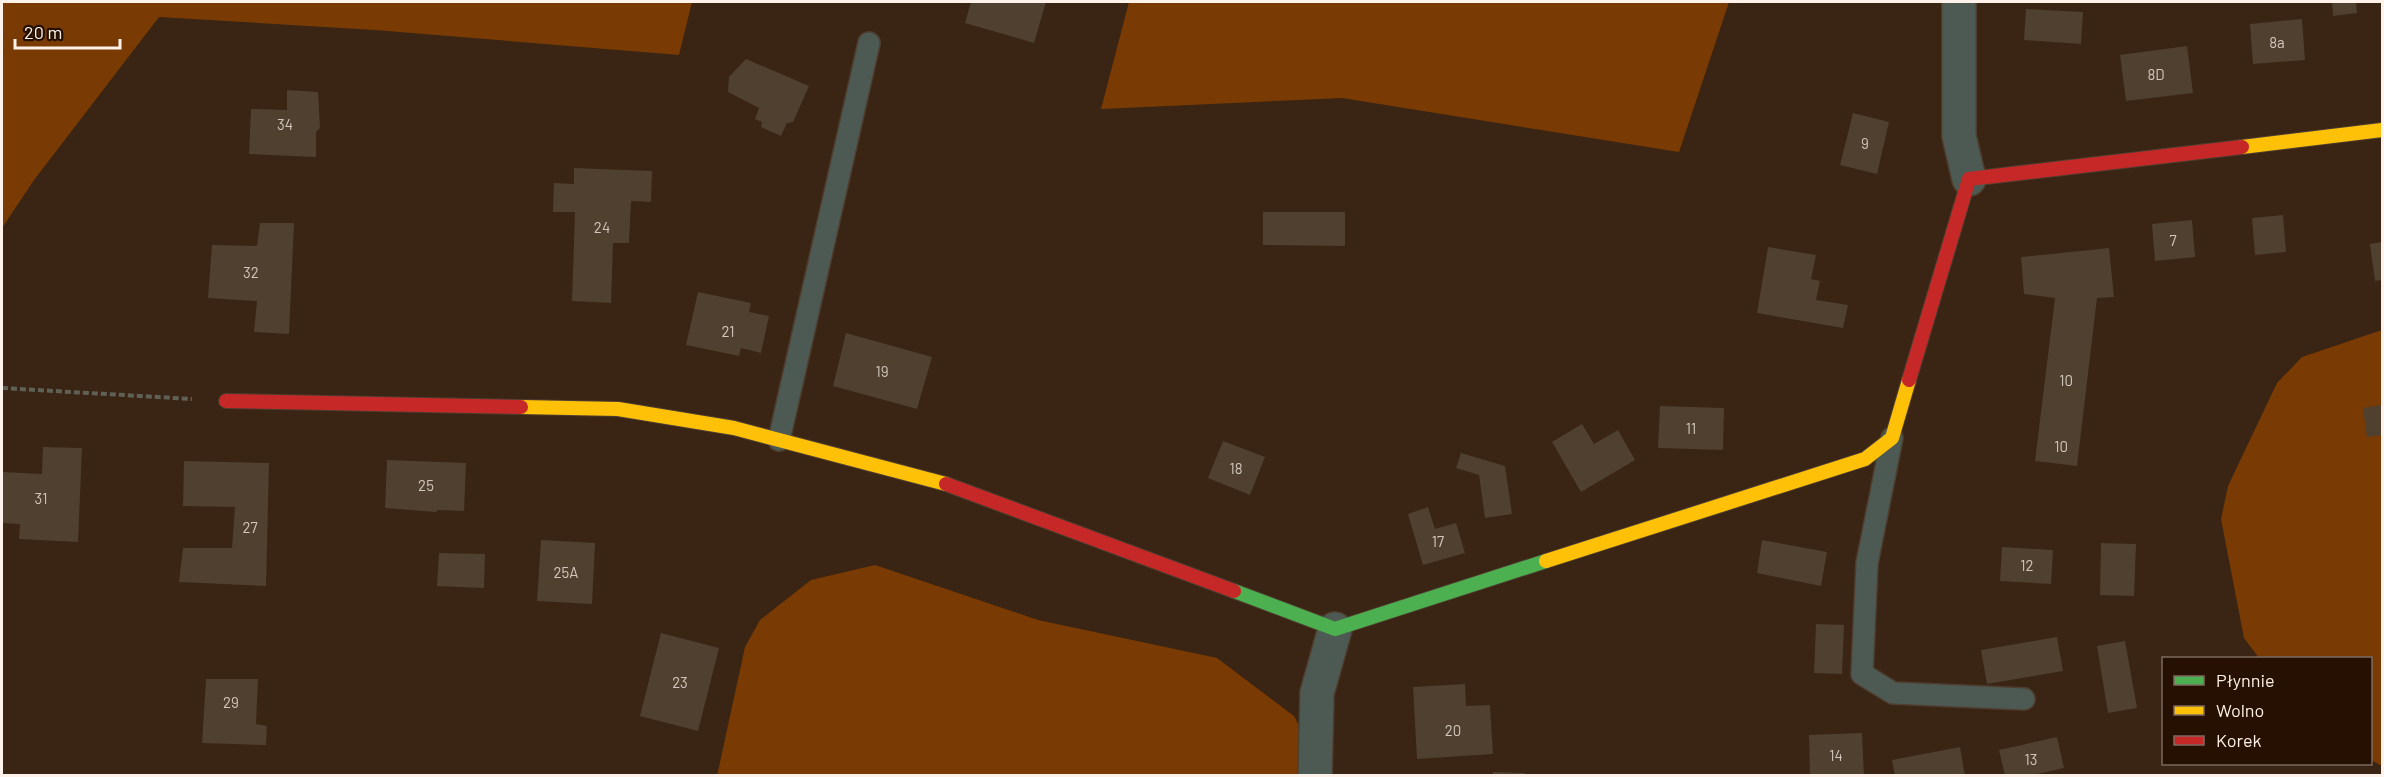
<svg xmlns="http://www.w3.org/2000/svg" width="2384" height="777" viewBox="0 0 2384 777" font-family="Barlow,sans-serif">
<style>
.forest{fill:#793b03}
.building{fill:#4f4030}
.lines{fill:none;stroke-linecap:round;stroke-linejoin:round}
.lane-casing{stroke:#4e3e30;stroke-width:24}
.street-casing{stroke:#4e3e30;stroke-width:36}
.fast-casing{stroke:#4e3e30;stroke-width:16}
.slow-casing{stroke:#4e3e30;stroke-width:16}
.jam-casing{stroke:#4e3e30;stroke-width:16}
.path{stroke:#5f6056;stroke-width:4;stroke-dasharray:6 3;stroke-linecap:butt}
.lane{stroke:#4d5a53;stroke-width:21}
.street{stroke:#4d5a53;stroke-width:33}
.fast{stroke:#4caf50;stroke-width:14}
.slow{stroke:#ffc107;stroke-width:14}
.jam{stroke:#c62828;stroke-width:14}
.labels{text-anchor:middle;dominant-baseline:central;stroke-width:5;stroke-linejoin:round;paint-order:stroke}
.number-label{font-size:15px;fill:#d3c6bc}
</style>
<rect width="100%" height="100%" fill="#3a2413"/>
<g class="forest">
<path d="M2 2H692L679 55 375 30 159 17 34 180 2 228Z"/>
<path d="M1129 2H1729L1679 152 1342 98 1101 109Z"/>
<path d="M2382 330V766L2371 760 2370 658H2259L2244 638 2221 519 2228 486 2277 383 2302 357Z"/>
<path d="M875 565 1038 620 1217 658 1294 716 1324 775 717 776 745 647 760 620 811 580Z"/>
</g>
<g class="building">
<path d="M971 2H1046L1034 43 965 23Z"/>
<path d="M2332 2H2356L2357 13 2333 16Z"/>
<path d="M2026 9 2083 12 2081 44 2024 40Z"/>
<path d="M2302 19 2305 60 2253 64 2250 24Z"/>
<path d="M2187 46 2193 93 2126 101 2120 55Z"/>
<path d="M746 59 809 86 793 122 787 123 781 136 761 127 762 122 755 119 759 108 728 92 729 77Z"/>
<path d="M287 90 318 92 320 128 316 132V157L249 154 251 109 287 110Z"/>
<path d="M1853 113 1889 122 1877 174 1840 165Z"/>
<path d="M574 168 652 171 651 202 631 201 629 243H613L611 303 572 301 575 212H553L554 183 574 184Z"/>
<path d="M1263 212H1345V246L1263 245Z"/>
<path d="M2283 215 2286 252 2255 255 2252 218Z"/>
<path d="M2192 220 2195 257 2155 261 2152 224Z"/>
<path d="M260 223H294L289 334 254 332 257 301 208 298 212 245 257 246Z"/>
<path d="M2382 242V280L2375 281 2370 244Z"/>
<path d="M1768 247 1816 255 1811 279 1820 281 1816 300 1848 305 1843 328 1757 313Z"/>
<path d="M2109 248 2114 297 2097 298 2077 466 2035 461 2055 298 2024 294 2021 257Z"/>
<path d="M698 292 751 303 749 312 769 316 761 353 741 348 739 356 686 345Z"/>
<path d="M846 333 932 357 917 409 833 386Z"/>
<path d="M2382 405V435L2367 437 2363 408Z"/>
<path d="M1660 406 1724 408 1723 450 1658 448Z"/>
<path d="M1582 424 1594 444 1618 430 1635 460 1581 492 1552 442Z"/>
<path d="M1223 441 1265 457 1250 495 1208 478Z"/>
<path d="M43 447 82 448 78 542 19 539 20 524 2 523V472L42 474Z"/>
<path d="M1461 453 1505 466 1512 514 1485 518 1479 475 1456 468Z"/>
<path d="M387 460 466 463 464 511 438 510 436 512 385 508Z"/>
<path d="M184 461 269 463 266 586 179 582 183 548H232L235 507 183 506Z"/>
<path d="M1428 507 1435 529 1456 523 1465 553 1423 565 1408 514Z"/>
<path d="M541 540 595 543 592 604 537 601Z"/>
<path d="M1762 540 1827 552 1821 586 1757 573Z"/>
<path d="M2101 543 2136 544 2134 596 2100 595Z"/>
<path d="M2002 547 2053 550 2051 584 2000 581Z"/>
<path d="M439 553 485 554 484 588 437 586Z"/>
<path d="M1816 624 1844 625 1842 674 1814 673Z"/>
<path d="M661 633 719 648 698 731 640 716Z"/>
<path d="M2057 637 2063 671 1987 684 1981 650Z"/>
<path d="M2125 641 2137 708 2108 713 2097 646Z"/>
<path d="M206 679H258L256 724 267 726 266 745 202 743Z"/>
<path d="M1465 684 1466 706 1490 705 1493 754 1417 759 1413 687Z"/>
<path d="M1862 733 1864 776H1810L1809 735Z"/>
<path d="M2057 737 2064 768 2029 776H2005L1999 750Z"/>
<path d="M1960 747 1965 776H1895L1892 760Z"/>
<path d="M1493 772 1525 773V776H1493Z"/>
</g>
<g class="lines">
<g class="lane-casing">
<g id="lane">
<path d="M1892 438 1867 563 1862 674 1893 693 2024 699"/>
<path d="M779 440 869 43"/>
</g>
</g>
<g class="street-casing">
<g id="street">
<path d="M1959 2V136L1969 179"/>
<path d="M1315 776 1317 693 1335 629"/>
</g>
</g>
<g class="fast-casing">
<path id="fast" d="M1234 591 1335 629 1546 561"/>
</g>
<g class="slow-casing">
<g id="slow">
<path d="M2242 147 2382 130"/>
<path d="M521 407 618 409 734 428 946 484"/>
<path d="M1546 561 1865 459 1892 438 1909 380"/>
</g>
</g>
<g class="jam-casing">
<g id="jam">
<path d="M1909 380 1969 179 2242 147"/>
<path d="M226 401 521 407"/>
<path d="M946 484 1234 591"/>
</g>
</g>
<path class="path" d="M2 388 192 399"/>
<use href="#lane" class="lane"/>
<use href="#street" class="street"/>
<use href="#fast" class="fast"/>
<use href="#slow" class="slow"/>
<use href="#jam" class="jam"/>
</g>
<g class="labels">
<g class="number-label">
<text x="2277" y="42">8a</text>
<text x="2156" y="74">8D</text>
<text x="285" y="124">34</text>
<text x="1865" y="143">9</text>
<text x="602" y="227">24</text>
<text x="2173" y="240">7</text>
<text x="251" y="272">32</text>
<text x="728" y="331">21</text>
<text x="882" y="371">19</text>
<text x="2066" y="380">10</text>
<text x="1691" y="428">11</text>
<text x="2061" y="446">10</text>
<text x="1236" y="468">18</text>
<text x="426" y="485">25</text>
<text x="41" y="498">31</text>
<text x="250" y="527">27</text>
<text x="1438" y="541">17</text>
<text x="2027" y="565">12</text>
<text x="566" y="572">25A</text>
<text x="680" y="682">23</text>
<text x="231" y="702">29</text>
<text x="1453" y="730">20</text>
<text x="1836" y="755">14</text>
<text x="2031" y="759">13</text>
</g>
</g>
<rect width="2384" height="777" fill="none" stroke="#fff2ea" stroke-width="6"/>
<rect x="2162" y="657" width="210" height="108" fill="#261002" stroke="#7d6a5f" stroke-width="1.5"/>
<rect x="2174" y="676" width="30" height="9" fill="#4caf50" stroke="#7d6a5f" stroke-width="1.5"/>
<text x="2216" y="687" font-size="18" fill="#fff2ea">Płynnie</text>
<rect x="2174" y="706" width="30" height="9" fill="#ffc107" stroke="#7d6a5f" stroke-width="1.5"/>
<text x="2216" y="717" font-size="18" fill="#fff2ea">Wolno</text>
<rect x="2174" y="736" width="30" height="9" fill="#c62828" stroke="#7d6a5f" stroke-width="1.5"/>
<text x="2216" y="747" font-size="18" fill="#fff2ea">Korek</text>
<path d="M15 39v9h105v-9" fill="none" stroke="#fff2ea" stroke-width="3"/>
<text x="24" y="39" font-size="18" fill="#fff2ea" stroke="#261002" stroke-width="4.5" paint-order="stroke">20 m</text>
</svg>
